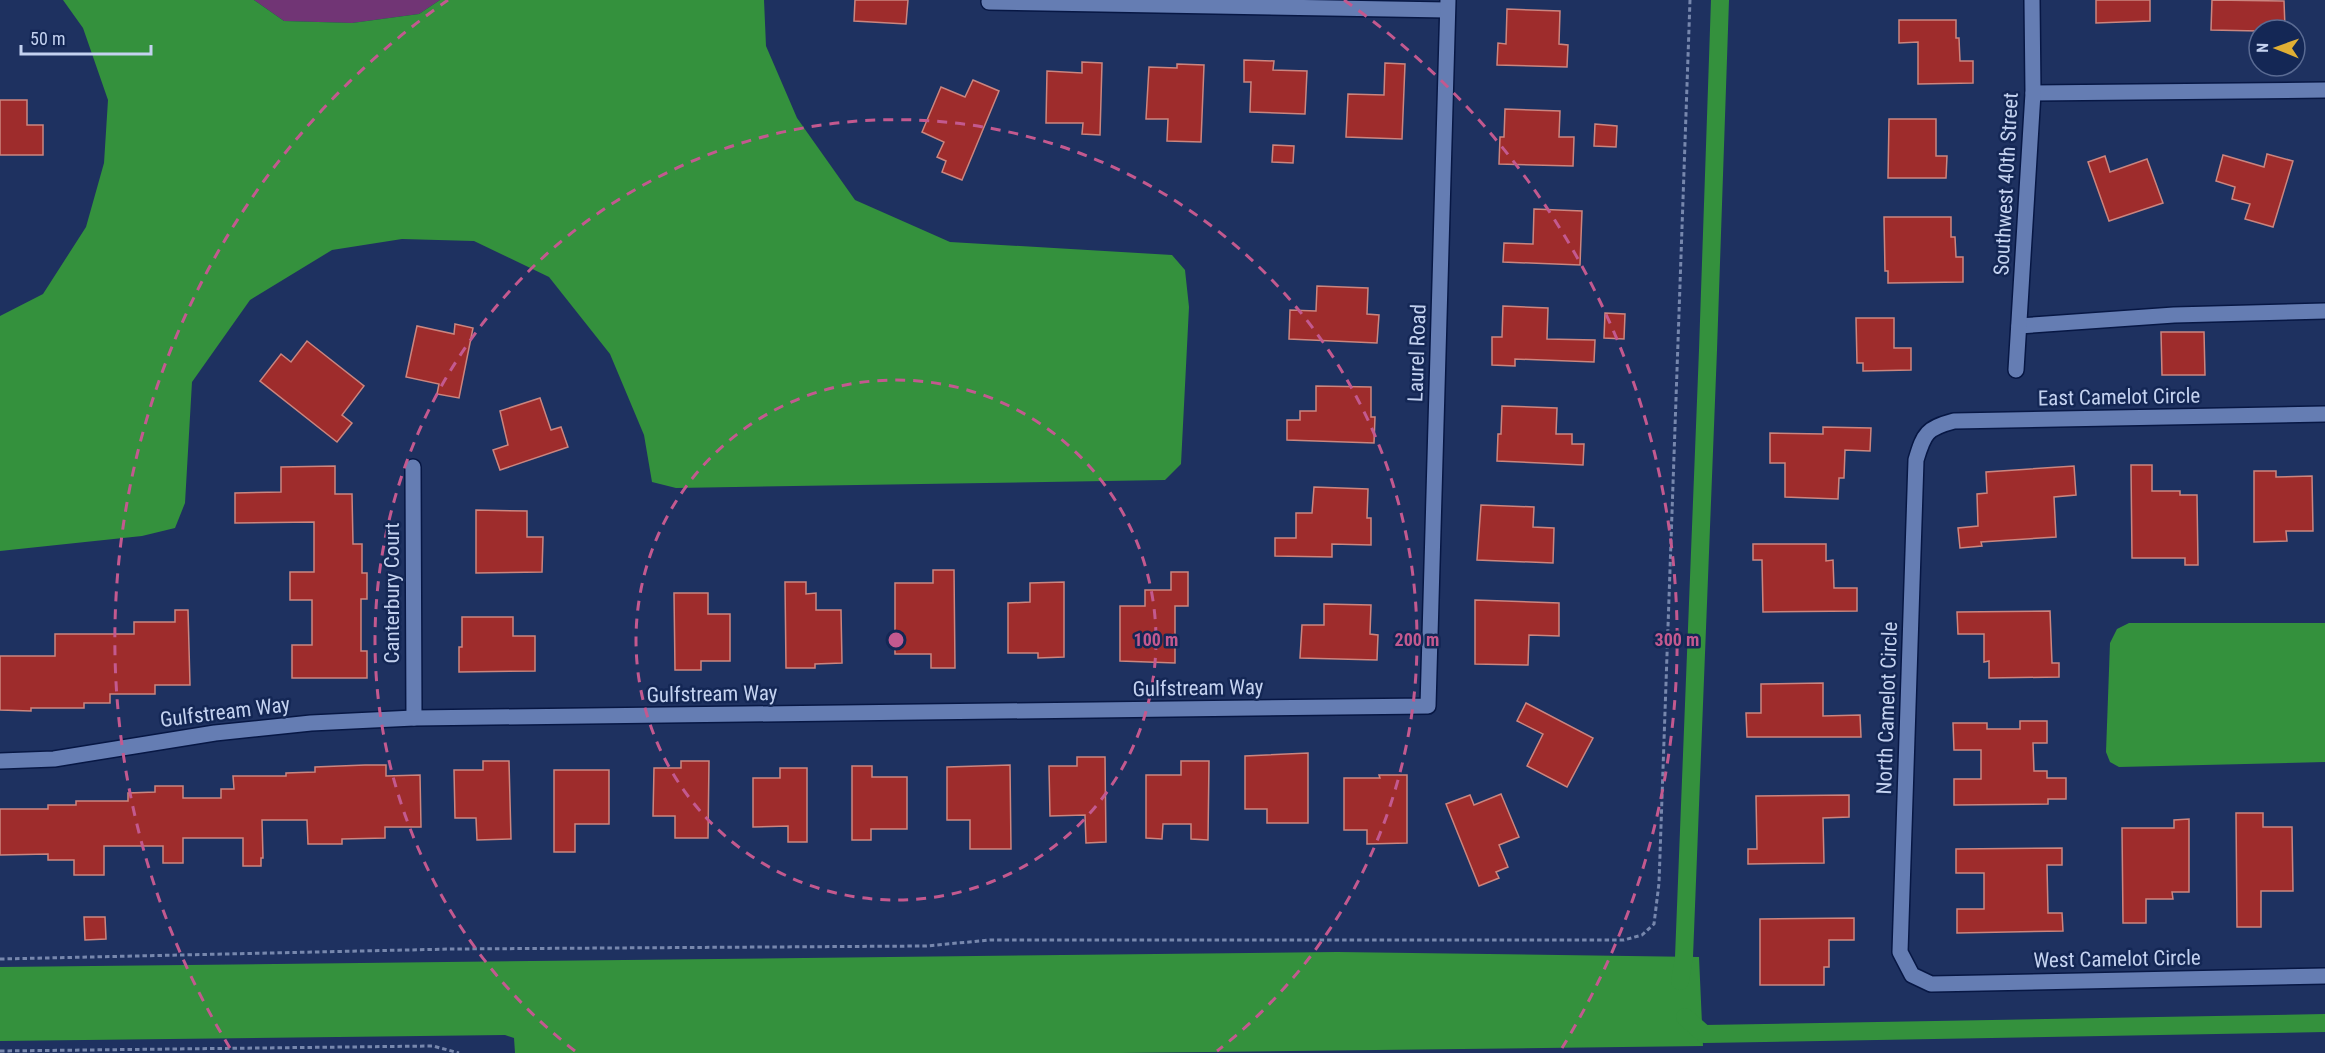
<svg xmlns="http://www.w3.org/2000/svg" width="2325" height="1053" viewBox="0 0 2325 1053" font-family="'Roboto Condensed',sans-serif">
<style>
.green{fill:#713575}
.water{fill:#34913d}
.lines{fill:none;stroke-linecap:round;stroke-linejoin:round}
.canal{stroke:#34913d;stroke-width:18}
.building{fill:#9e2c2c;stroke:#cb857f;stroke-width:1.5}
.minor-casing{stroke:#071744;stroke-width:18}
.path{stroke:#7787ad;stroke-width:3;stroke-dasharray:4.5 3;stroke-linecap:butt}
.minor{stroke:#657db3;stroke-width:15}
.ring{fill:none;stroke:#c3598f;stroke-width:3;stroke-dasharray:10 8}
.labels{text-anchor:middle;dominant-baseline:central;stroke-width:5;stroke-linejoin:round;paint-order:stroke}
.street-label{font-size:21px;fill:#c4d2f0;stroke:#142755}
.centre{fill:#c3598f;stroke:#142755;stroke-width:3}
.ring-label{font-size:18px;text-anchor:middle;font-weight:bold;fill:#c3598f;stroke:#142755;stroke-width:5;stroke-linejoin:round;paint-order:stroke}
</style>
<rect width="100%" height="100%" fill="#1e3160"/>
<path class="green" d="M254 0H440L419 14 352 23 284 21Z"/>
<g class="water">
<path d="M63 0H254L284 21 352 23 419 14 440 0H764L766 46 797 118 855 200 950 242 1172 255 1185 270 1189 307 1181 464 1165 480 676 488 652 482 644 435 610 354 549 277 474 241 402 239 332 250 250 300 192 382 185 503 175 528 142 536 0 551V316L43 294 86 227 104 163 108 100 83 28Z"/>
<path d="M2129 623H2325V762L2119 767 2110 762 2106 752 2110 643 2117 629Z"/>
<path d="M1337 952 1699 957 1703 1046 1120 1053H515L514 1038 505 1035 0 1041V967Z"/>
</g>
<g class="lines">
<g class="canal">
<path d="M1680 981 1684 957 1708 350 1720 0"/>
<path d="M1685 1017 1704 1034 2325 1023"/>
</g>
</g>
<g class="building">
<path d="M855 0H908L906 24 854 21Z"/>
<path d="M2096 0H2150V21L2096 23Z"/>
<path d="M2212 0 2284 1 2285 28H2263V30L2259 31 2211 30Z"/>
<path d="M1507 9 1560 11 1559 44 1568 45 1567 67 1497 65 1498 43 1506 44Z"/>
<path d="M1899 20H1956V38H1959L1960 61H1973V83L1918 84V42L1899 43Z"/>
<path d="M1244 60 1274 61 1273 70 1307 71 1305 114 1250 112 1251 82H1244Z"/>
<path d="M1082 62 1102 63 1100 135 1082 134 1083 123H1046L1047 71 1082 73Z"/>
<path d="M1385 63 1405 64 1402 139 1346 137 1348 94 1384 95Z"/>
<path d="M1177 64 1204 65 1201 142 1167 141 1168 119H1146L1149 67 1177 68Z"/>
<path d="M973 80 999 91 962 180 942 172 946 161 937 157 944 142 922 132 941 87 965 97Z"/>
<path d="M0 100H27V125H43V155H0Z"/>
<path d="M1505 109 1560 111 1559 137H1574L1573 166 1499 164 1500 137H1504Z"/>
<path d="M1889 119H1936V156H1947L1946 178H1888Z"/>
<path d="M1595 124 1617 126 1616 147 1594 146Z"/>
<path d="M1273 145 1294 146 1293 163 1272 162Z"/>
<path d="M2267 154 2293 161 2273 227 2245 219 2250 204 2232 199 2235 187 2216 181 2223 155 2264 167Z"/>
<path d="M2105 156 2110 172 2147 159 2163 203 2109 221 2088 162Z"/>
<path d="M1534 209 1582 211 1580 265 1503 262 1504 243 1533 244Z"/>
<path d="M1884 217H1951V237H1955L1956 257H1963V282L1888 283V271H1885Z"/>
<path d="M1317 286 1368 288 1367 314 1379 315 1377 343 1289 339 1290 310 1316 311Z"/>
<path d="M1503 306 1548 308 1547 339 1595 340 1594 362 1515 359V366L1492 365V337H1502Z"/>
<path d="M1605 313 1625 314 1624 339 1604 338Z"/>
<path d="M1856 318H1894V348H1911V370L1863 371V363H1857Z"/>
<path d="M455 324 473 328 459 398 437 394 439 384 406 377 417 326 454 334Z"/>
<path d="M2161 332H2204L2205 375H2162Z"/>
<path d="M307 341 364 386 342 415 352 423 337 442 260 381 281 354 291 362Z"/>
<path d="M1316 386 1371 387V417H1375L1374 443 1287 440V420H1300V411H1316Z"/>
<path d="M540 398 551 430 561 427 568 447 500 470 493 450 508 445 500 411Z"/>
<path d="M1502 406 1557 408 1556 434H1572V444H1584L1583 465 1497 461 1498 434H1501Z"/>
<path d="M1823 427 1871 428 1870 451 1845 450 1844 478H1839L1838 499 1785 497V463H1770V433L1823 434Z"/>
<path d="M2131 465H2152V491H2180V495H2197L2198 565H2185V558H2132Z"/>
<path d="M335 466V494H352L353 544H362V573H367V599H361V651H367V678H292V645H312V600H290V572H314V522L235 523V493L281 492V467Z"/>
<path d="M2074 466 2076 495 2054 497 2056 537 1981 542 1982 546 1960 548 1958 528 1978 526 1977 494 1987 493 1986 472Z"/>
<path d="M2254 471H2276V477L2312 476 2313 531H2286L2287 541 2254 542Z"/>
<path d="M1314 487 1368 489 1367 518H1371V545L1332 544V557L1275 556V538H1296V513H1312Z"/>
<path d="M1481 505 1534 507 1533 527 1554 528 1553 563 1477 560Z"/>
<path d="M476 510 527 511V537H543L542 572 476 573Z"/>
<path d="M1753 544H1826V561L1833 560 1834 588H1857V611L1763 612 1762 560H1753Z"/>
<path d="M933 570H954L955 668H931V654H895V583H933Z"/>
<path d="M1171 572H1188V606H1175V663L1120 661V606H1145V590H1171Z"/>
<path d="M785 582H806V594L816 593V610H841L842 663 815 664V668H786Z"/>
<path d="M1064 582V657L1038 658V653H1008V603L1030 602V583Z"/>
<path d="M674 593H708V614H730V661H701V670H675Z"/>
<path d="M1475 600 1559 603V636L1529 635 1528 665 1475 664Z"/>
<path d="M1324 604 1371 605 1370 634 1378 635 1377 660 1300 658 1302 625H1324Z"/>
<path d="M175 610H188L190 685H155V694H110V703H84V708H31V711L0 710V656H55V634H134V622H175Z"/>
<path d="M2050 611 2052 663H2059V677L1989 678V661L1984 662V634H1958L1957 612Z"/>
<path d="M462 617H513V636H535V671L459 672V647H462Z"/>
<path d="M1823 683V716L1860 715 1861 737H1747L1746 713H1761V684Z"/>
<path d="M1526 703 1593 738 1567 787 1527 766 1543 734 1517 721Z"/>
<path d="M2020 721H2047V743H2033L2034 771H2047V778H2066V799H2048V804L1954 805V779H1981V750H1954L1953 723H1987V729H2020Z"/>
<path d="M1308 753V823H1267V809H1245V756Z"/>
<path d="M1077 757H1105L1106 842 1086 843 1085 815 1050 816 1049 766H1077Z"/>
<path d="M483 761H509L511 839 477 840 476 818H455L454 770H483Z"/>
<path d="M681 761H709L708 838H675V816H653L654 768H681Z"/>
<path d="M1181 761H1209L1208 840 1191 839V824H1163L1162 839 1146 838V775H1181Z"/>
<path d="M365 765H386V776L420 775 421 827H385V838L342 839V844H308L307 820H262L263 858H261V866H243V838H183V863H163V846H104V875H74V860H48V854L0 855V809H48V805H76V801H128V793L155 792V786H183V798H221V789H234L233 776H286V773L315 772V767Z"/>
<path d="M1010 765 1011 849H970V820H947V767Z"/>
<path d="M852 766H872V777H907V829H871V840H852Z"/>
<path d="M780 768H807V842H788V826L753 827V778H780Z"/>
<path d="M554 770H609V824H575V852H554Z"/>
<path d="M1379 775H1407V843L1367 844V830H1344V778H1380Z"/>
<path d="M1501 794 1519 837 1499 845 1508 867 1496 872 1499 878 1479 886 1446 804 1470 795 1474 805Z"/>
<path d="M1849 795V817L1823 818 1824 863 1748 864V849H1757L1756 796Z"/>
<path d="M2236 813H2263V827H2292L2293 891H2261V927H2237Z"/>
<path d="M2189 819V892H2172L2173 899H2146V923H2123L2122 828H2174V820Z"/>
<path d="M2062 848V865H2047L2048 913H2062L2063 931 1957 933V909H1984V873H1956V849Z"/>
<path d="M84 917H105L106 939 85 940Z"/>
<path d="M1854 918V940H1829V967H1824V985H1760V919Z"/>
</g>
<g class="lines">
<g class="minor-casing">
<g id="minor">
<path d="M989 2 1447 10"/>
<path d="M2033 93 2325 90"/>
<path d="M2019 326 2174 315 2325 311"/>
<path d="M2016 370 2033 93 2032 0"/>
<path d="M2325 414 1954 421C1927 428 1924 433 1916 460L1900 952 1912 975 1931 984 2325 976"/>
<path d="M413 467 414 718"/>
<path d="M0 761 54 759 215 733 311 723 414 718 1428 706 1448 0"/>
</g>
</g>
<g class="path">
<path d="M0 959 452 949 926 946 990 940H1624L1642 935 1654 924 1659 883 1690 0"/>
<path d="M0 1051 433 1046 459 1053"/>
</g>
<use href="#minor" class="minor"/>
</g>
<g class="ring">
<circle cx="896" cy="640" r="260"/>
<path d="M575 1051A521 521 0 1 1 1217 1051"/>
<path d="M230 1048A781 781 0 0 1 448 0M1344 0A781 781 0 0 1 1562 1048"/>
</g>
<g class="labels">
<g class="street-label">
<text transform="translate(2006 184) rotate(-87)">Southwest 40th Street</text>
<text transform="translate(1417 353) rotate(-88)">Laurel Road</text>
<text transform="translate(2119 397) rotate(-1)">East Camelot Circle</text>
<text transform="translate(392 593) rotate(-90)">Canterbury Court</text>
<text transform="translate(1198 688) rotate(-1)">Gulfstream Way</text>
<text transform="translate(712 694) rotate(-1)">Gulfstream Way</text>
<text transform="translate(1887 708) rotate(-88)">North Camelot Circle</text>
<text transform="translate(225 712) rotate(-7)">Gulfstream Way</text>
<text transform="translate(2117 959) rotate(-1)">West Camelot Circle</text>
</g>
</g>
<circle cx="896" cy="640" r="9" class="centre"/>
<g class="ring-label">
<text x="1156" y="646">100 m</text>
<text x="1417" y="646">200 m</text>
<text x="1677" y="646">300 m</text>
</g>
<g transform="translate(2277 48) rotate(271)"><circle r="28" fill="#142755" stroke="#5a6b93" stroke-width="1.5"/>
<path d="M0-4.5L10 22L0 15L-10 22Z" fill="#e1af34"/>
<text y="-9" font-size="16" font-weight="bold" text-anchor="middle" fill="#c4d2f0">N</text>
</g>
<path d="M21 45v9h130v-9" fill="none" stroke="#c4d2f0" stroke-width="3"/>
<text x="30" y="45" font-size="18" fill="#c4d2f0" stroke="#142755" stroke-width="4.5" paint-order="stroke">50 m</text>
</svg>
